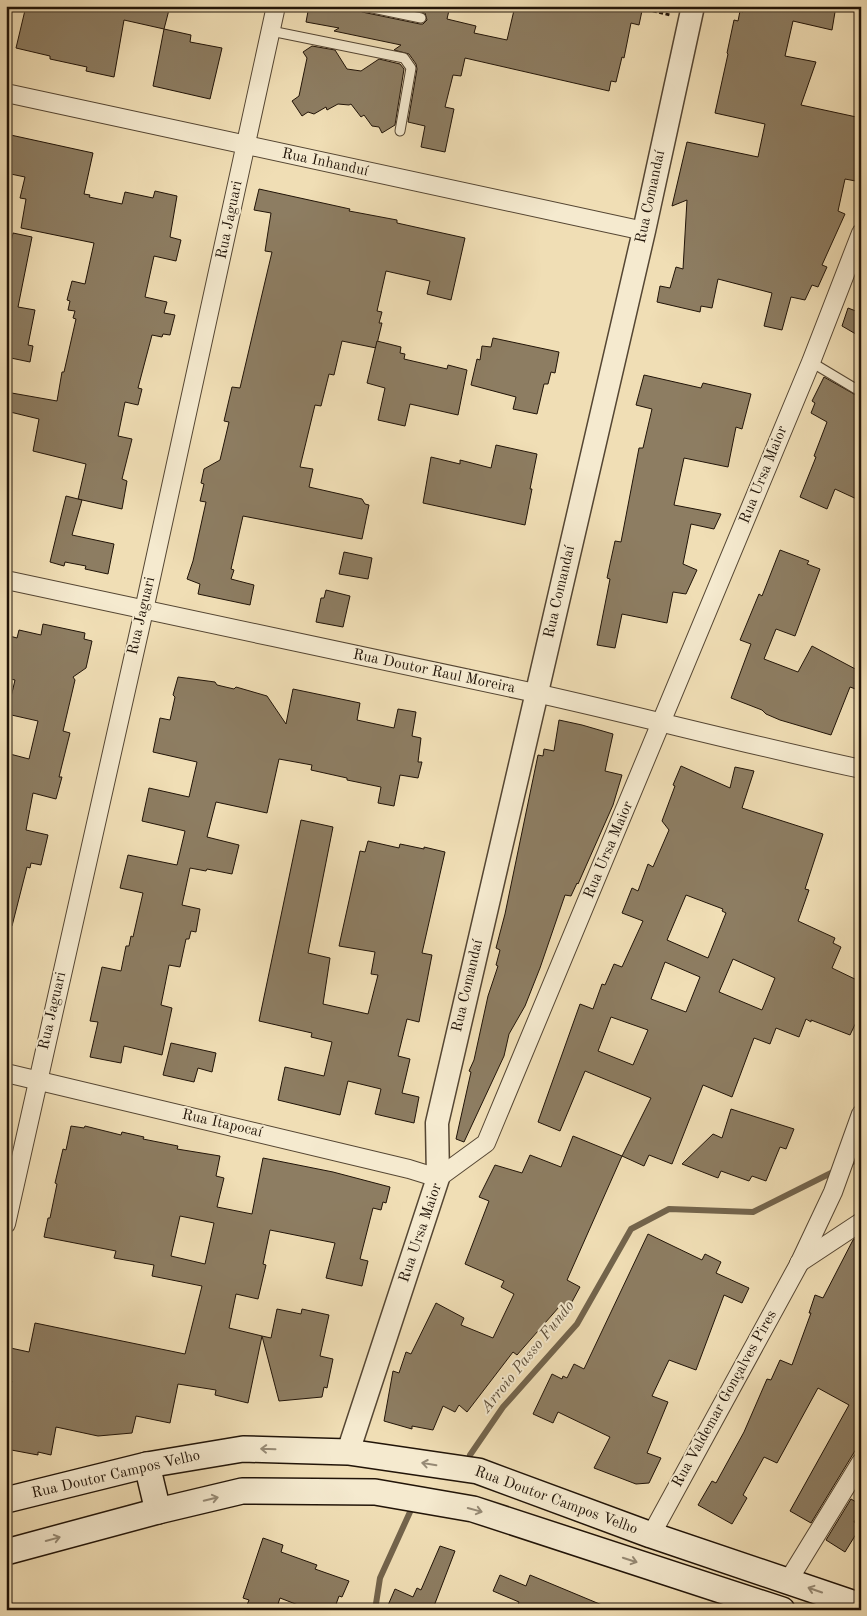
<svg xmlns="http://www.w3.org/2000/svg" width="867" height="1616" viewBox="0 0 867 1616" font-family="'Old Standard TT',serif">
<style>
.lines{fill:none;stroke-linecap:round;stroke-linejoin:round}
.stream{stroke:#73644c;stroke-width:6}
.building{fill:#8d7d62;stroke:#211408;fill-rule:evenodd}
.service-casing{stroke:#554633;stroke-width:11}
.minor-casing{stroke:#554633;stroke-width:20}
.tertiary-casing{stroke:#554633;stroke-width:25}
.secondary-casing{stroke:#211408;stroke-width:28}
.path{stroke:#211408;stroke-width:3;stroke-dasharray:4 2.5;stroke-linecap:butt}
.service{stroke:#f5eacf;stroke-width:9}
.minor{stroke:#f5eacf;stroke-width:18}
.tertiary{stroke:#f5eacf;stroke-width:22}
.secondary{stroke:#f5eacf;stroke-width:25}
.oneway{stroke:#968a75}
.labels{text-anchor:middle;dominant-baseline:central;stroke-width:4;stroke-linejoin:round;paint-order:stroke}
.street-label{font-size:15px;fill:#211408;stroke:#f5eacf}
.water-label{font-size:16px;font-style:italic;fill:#5f503b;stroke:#f5eacf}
</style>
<rect width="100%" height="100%" fill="#f0deb5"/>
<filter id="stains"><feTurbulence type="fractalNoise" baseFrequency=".004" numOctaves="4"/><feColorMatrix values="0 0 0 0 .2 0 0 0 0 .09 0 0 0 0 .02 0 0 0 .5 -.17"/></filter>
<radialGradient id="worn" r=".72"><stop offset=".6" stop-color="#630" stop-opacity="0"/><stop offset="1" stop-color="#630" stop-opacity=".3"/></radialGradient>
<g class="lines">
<g class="stream">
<path d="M846 1165 861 1158"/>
<path d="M470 1455 503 1407 577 1324 631 1229 669 1209 753 1212 837 1170"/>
<path d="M375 1610 380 1578 410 1512"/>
</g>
</g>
<g class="building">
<path d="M26 6H170L164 29 124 20 114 77 86 71 87 67 50 59V56L16 48Z"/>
<path d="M309 6H357L359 10 362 12 420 24H423L427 20 425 13 395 6H450L447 19 476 26 474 33 507 40 515 6H643L639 25 631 23 624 58 622 57 616 82 611 81 609 91 465 58 461 76 453 75 445 107 454 109 445 152 421 147 425 126 408 122 417 69 416 64 409 54 394 50 401 45 334 31 339 28 306 22Z"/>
<path d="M744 6H836L832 30 793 21 785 56 816 62 801 105 861 118V182L845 179 838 211 845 214 822 265 827 267 818 287 812 285 805 300 791 297 782 330 764 326 772 293 718 279 712 308 701 306 700 312 657 302 660 286 670 288 676 267 683 269 687 200 672 206 687 142 758 157 765 124 715 113 728 54 727 53 734 20 738 21 740 11 743 12Z"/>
<path d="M164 29 191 35 190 42 222 48 210 99 153 86Z"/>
<path d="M312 46 335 50 347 69 361 71 379 59 400 64 404 69 395 125 382 133 379 127 372 126 364 115 361 117 351 104 349 105 338 104 327 110 326 107 314 114 308 112 302 116 292 101 299 96 307 58 303 52Z"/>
<path d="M6 134 93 153 84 194 90 195 89 197 122 204 125 192 153 198 155 191 177 196 170 237 181 240 176 261 154 256 145 297 167 302 164 313 175 315 170 335 163 334 162 337 152 335 138 388 142 389 138 405 125 402 118 436 132 439 122 479 127 481 122 509 78 499 86 464 33 451 39 419 6 411V392L57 401 62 372H64L76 319 73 318 75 311 68 310 70 301 67 300 72 281 85 284 94 243 21 228 26 199 20 198 25 177 6 173Z"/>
<path d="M259 189 350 209 349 211 397 220V223L465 238 451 300 427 294 430 281 386 271 377 311 382 312 379 323H382L376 348 342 341 334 375 329 374 321 406 315 405 300 467 313 469 309 487 362 499 365 504 369 505 362 539 243 516 231 569 234 570 231 579 254 585 250 605 198 594 200 584 187 579 193 561 206 502 200 501 204 484 201 483 204 469 220 460 229 422 224 421 232 387 240 388 272 252 265 251 271 213 254 210Z"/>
<path d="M13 233 32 237 18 307 35 310 28 345 33 346 30 362 6 357V265Z"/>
<path d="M848 308 861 313V337L842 326Z"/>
<path d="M493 338 559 352 555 373 551 372 548 384H544L537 414 513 409 516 397 471 385 477 359 480 360 482 346 491 347Z"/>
<path d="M377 341 401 347 400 353 405 354 404 359 447 369 448 365 467 370 458 415 410 404 405 426 378 420 385 388 367 383Z"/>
<path d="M644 375 701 388 703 383 751 394 742 429 736 427 728 467 684 458 674 505 721 514 714 529 691 524 683 564 697 570 686 594 673 592 667 623 622 614 615 648 597 645 610 579 607 578 615 541 621 542 639 448H643L652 409 636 405Z"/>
<path d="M824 377 861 398V501L835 489 827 509 800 497 816 457 814 456 827 422 811 413 815 403 812 401Z"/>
<path d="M496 445 537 454 530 489H532L525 525 423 503 431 457 460 464V460L491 468Z"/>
<path d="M66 496 82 500 72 535 114 544 108 574 85 569 86 566 65 562 64 566 50 562Z"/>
<path d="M780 550 809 561 807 564 820 569 795 636 776 629 764 659 798 672 812 646 861 672V691L850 687 831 735 780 720 766 714 762 710 731 698 751 644 740 640 759 594 762 596Z"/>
<path d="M344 552 372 558 368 579 339 574Z"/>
<path d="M326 590 350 596 343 627 316 622 321 598H324Z"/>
<path d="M43 624 85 633 84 639 92 641 86 668 73 677 75 680 63 731 70 733 59 777H62L56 799 33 793 26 830 48 835 41 865 31 863 30 868 27 867 12 926 6 925V772L10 754 29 759 38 721 7 714 15 680 6 678V635L17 638 19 630 41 635Z"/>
<path d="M178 677 215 682 217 685 234 689 236 687 267 696 286 724 293 689 360 703 357 720 394 728 398 709 416 712 412 736 421 738 418 762H422L418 778 400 775 394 806 378 803 381 787 347 780V778L311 770 312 765 279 759 267 813 216 802 207 837 239 845 232 874 207 869 206 871 190 868 182 905 200 909 196 932 191 931 189 939H186L180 967 169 965 161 1005 172 1008 162 1055 124 1046 121 1063 90 1057 98 1022 90 1021 102 967 121 971 126 946H129L131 936 133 937 143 893 120 888 128 855 177 865 185 831 142 821 149 788 189 797 197 762 153 752 160 718 170 720 175 697 173 695Z"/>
<path d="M559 720 582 725 613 734 605 771 622 775 613 805 578 884 577 883 571 896 565 895 540 968 525 1006 509 1034 504 1056 464 1142 456 1139 471 1072 469 1071 474 1060 488 996 498 966 496 965 500 950 496 948 505 914 538 755 543 756 544 749 554 751Z"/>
<path d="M681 766 730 788 735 767 754 771 742 808 823 834 805 889 809 890 798 921 835 938 833 943 841 947 832 968 861 982V1012L850 1035 811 1020V1022L806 1019 799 1037 776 1028 770 1044 754 1038 732 1097 703 1085 672 1164 649 1155 644 1166 622 1156 567 1280 580 1287 567 1311 559 1307 517 1355 513 1352 467 1412 459 1405 455 1412 443 1406 433 1430 412 1426V1429L384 1421 393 1371 399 1373 406 1352 411 1354 436 1303 464 1318 461 1325 493 1338 514 1294 501 1287 504 1281 465 1264 489 1201 479 1197 495 1165 522 1173 530 1155 561 1167 573 1136 622 1156 651 1098 585 1071 560 1131 538 1122 580 1004 593 1009 602 984 605 985 614 964 622 967 643 921 622 913 632 888 638 891 648 864 653 867 669 830 662 821 675 786 673 785ZM686 895 723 909 722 911 726 913 708 958 667 940ZM733 959 775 978 762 1010 719 992ZM665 962 700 977 686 1012 651 999ZM611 1017 648 1030 633 1065 598 1051Z"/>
<path d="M301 820 333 827 308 953 330 958 323 1004 368 1014 378 975 371 974 375 952 339 946 360 851 365 852 368 841 399 848 400 844 424 849V847L445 852 422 953 432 955 419 1022 407 1019 398 1056 410 1059 402 1093 419 1097 414 1123 375 1114 381 1089 348 1081 340 1115 278 1100 285 1067 324 1076 332 1042 311 1037 312 1033 259 1021Z"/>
<path d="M171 1043 216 1053 212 1072 198 1068 194 1082 163 1075Z"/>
<path d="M731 1109 794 1129 786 1149 780 1147 766 1181 752 1176 749 1181 721 1171 718 1178 682 1164 713 1134 722 1138Z"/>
<path d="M71 1126 84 1128 85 1126 121 1135 122 1132 144 1137 143 1139 178 1146 177 1149 220 1156 216 1176 224 1178 217 1207 252 1214 263 1158 333 1172 390 1187 386 1203 383 1202 381 1210 373 1208 360 1259 368 1261 362 1286 326 1278 335 1243 270 1230 263 1264 266 1265 258 1299 236 1294 229 1328 262 1336 248 1403 215 1395 216 1390 178 1384 170 1423 136 1416 132 1433 98 1436 56 1427 51 1455 38 1452V1455L6 1449V1406L12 1381 6 1379V1347L29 1352 35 1323 185 1354 202 1286 152 1276 154 1265 114 1258 116 1251 44 1237 48 1218H50L57 1184 55 1183 63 1149 66 1150ZM180 1216 214 1223 205 1264 171 1256Z"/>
<path d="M648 1234 702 1260 705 1254 721 1262 716 1273 749 1288 742 1303 724 1295 696 1370 669 1360 652 1396 668 1402 647 1453 661 1458 649 1483 636 1484 594 1468 610 1437 558 1412 553 1423 533 1414 552 1374 562 1379 563 1376 567 1378 574 1364 584 1369Z"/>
<path d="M861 1235V1441L811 1523 790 1511 849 1405 818 1388 777 1463 764 1457 743 1495 747 1498 732 1524 698 1505 712 1481 716 1483 744 1432 767 1379 771 1380 780 1360 792 1365 811 1313H809L815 1295 823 1298 853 1240Z"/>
<path d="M277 1309 301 1314 302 1309 329 1315 320 1356 333 1359 327 1388 324 1387 322 1397 279 1401 262 1336 271 1338Z"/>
<path d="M851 1499 861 1505V1511L854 1522 861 1526 845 1552 826 1540Z"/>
<path d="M263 1538 283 1545 281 1552 317 1565 315 1569 349 1581 342 1597 339 1596 334 1610H311L280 1598 276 1610H245L249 1600 243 1598Z"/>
<path d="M440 1546 455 1551 434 1606 443 1610H386L395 1589 413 1597 417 1588 421 1590Z"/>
<path d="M500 1575 526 1586 530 1575 614 1610H516L519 1602 493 1591Z"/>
</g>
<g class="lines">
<g class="service-casing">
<g id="service">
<path d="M363 6 421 18"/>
<path d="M271 31 404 58 411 68 400 131"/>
<path d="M811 362 861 392"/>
</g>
</g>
<g class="minor-casing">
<g id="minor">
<path d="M6 93 644 231"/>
<path d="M6 580C184 619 362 655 540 694 647 718 753 746 861 769"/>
<path d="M6 1073 409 1169 438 1178 486 1143 811 362 861 233"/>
<path d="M6 1224 144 610 276 6"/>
<path d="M799 1263 861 1222"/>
<path d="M651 1535 799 1264 833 1192 861 1114"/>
<path d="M788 1581 861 1462"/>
</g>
</g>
<g class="tertiary-casing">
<path id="tertiary" d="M348 1452 438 1178 437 1123 644 231 693 6"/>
</g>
<g class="secondary-casing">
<g id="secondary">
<path d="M147 1465 158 1511"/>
<path d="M6 1500 147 1465 243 1449 348 1452 478 1471 651 1535 861 1606"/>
<path d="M6 1552 158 1511 242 1491 375 1492 473 1509 782 1610"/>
</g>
</g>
<path class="path" d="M634 6 670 15"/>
<use href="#service" class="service"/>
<use href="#minor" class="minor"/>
<use href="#tertiary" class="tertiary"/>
<use href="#secondary" class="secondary"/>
</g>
<defs><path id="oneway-shaft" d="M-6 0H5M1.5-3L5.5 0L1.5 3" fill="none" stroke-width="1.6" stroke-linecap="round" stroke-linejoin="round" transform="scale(1.25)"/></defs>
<g class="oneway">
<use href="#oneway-shaft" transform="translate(268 1449) rotate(-178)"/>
<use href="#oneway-shaft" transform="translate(429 1464) rotate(-171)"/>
<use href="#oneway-shaft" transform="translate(211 1499) rotate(-14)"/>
<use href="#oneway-shaft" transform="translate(475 1510) rotate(15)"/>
<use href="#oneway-shaft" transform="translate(53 1539) rotate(-15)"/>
<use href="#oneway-shaft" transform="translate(630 1560) rotate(18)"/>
<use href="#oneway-shaft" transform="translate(815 1590) rotate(-161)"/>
</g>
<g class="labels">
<g class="street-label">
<text transform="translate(325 163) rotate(12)">Rua Inhanduí</text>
<text transform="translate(651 197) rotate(-78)">Rua Comandaí</text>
<text transform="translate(230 220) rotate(-78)">Rua Jaguari</text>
<text transform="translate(764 475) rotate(-68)">Rua Ursa Maior</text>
<text transform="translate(560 592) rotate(-77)">Rua Comandaí</text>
<text transform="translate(142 616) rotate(-77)">Rua Jaguari</text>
<text transform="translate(434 672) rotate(12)">Rua Doutor Raul Moreira</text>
<text transform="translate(609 850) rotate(-67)">Rua Ursa Maior</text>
<text transform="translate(468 986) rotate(-77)">Rua Comandaí</text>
<text transform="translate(53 1011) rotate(-77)">Rua Jaguari</text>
<text transform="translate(222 1124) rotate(13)">Rua Itapocaí</text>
<text transform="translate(421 1233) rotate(-71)">Rua Ursa Maior</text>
<text transform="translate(725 1399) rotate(-61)">Rua Valdemar Gonçalves Pires</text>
<text transform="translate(116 1475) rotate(-13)">Rua Doutor Campos Velho</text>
<text transform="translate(556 1501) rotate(20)">Rua Doutor Campos Velho</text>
</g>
<g class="water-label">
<text transform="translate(528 1357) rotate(-51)">Arroio Passo Fundo</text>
</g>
</g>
<rect width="867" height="1616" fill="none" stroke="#f0deb5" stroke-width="25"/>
<rect x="8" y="8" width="852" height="1601" fill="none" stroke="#211408" stroke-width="2.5"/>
<rect x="12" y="12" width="842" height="1591" fill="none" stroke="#211408"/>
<rect width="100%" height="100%" filter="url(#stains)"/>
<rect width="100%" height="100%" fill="url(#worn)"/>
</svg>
